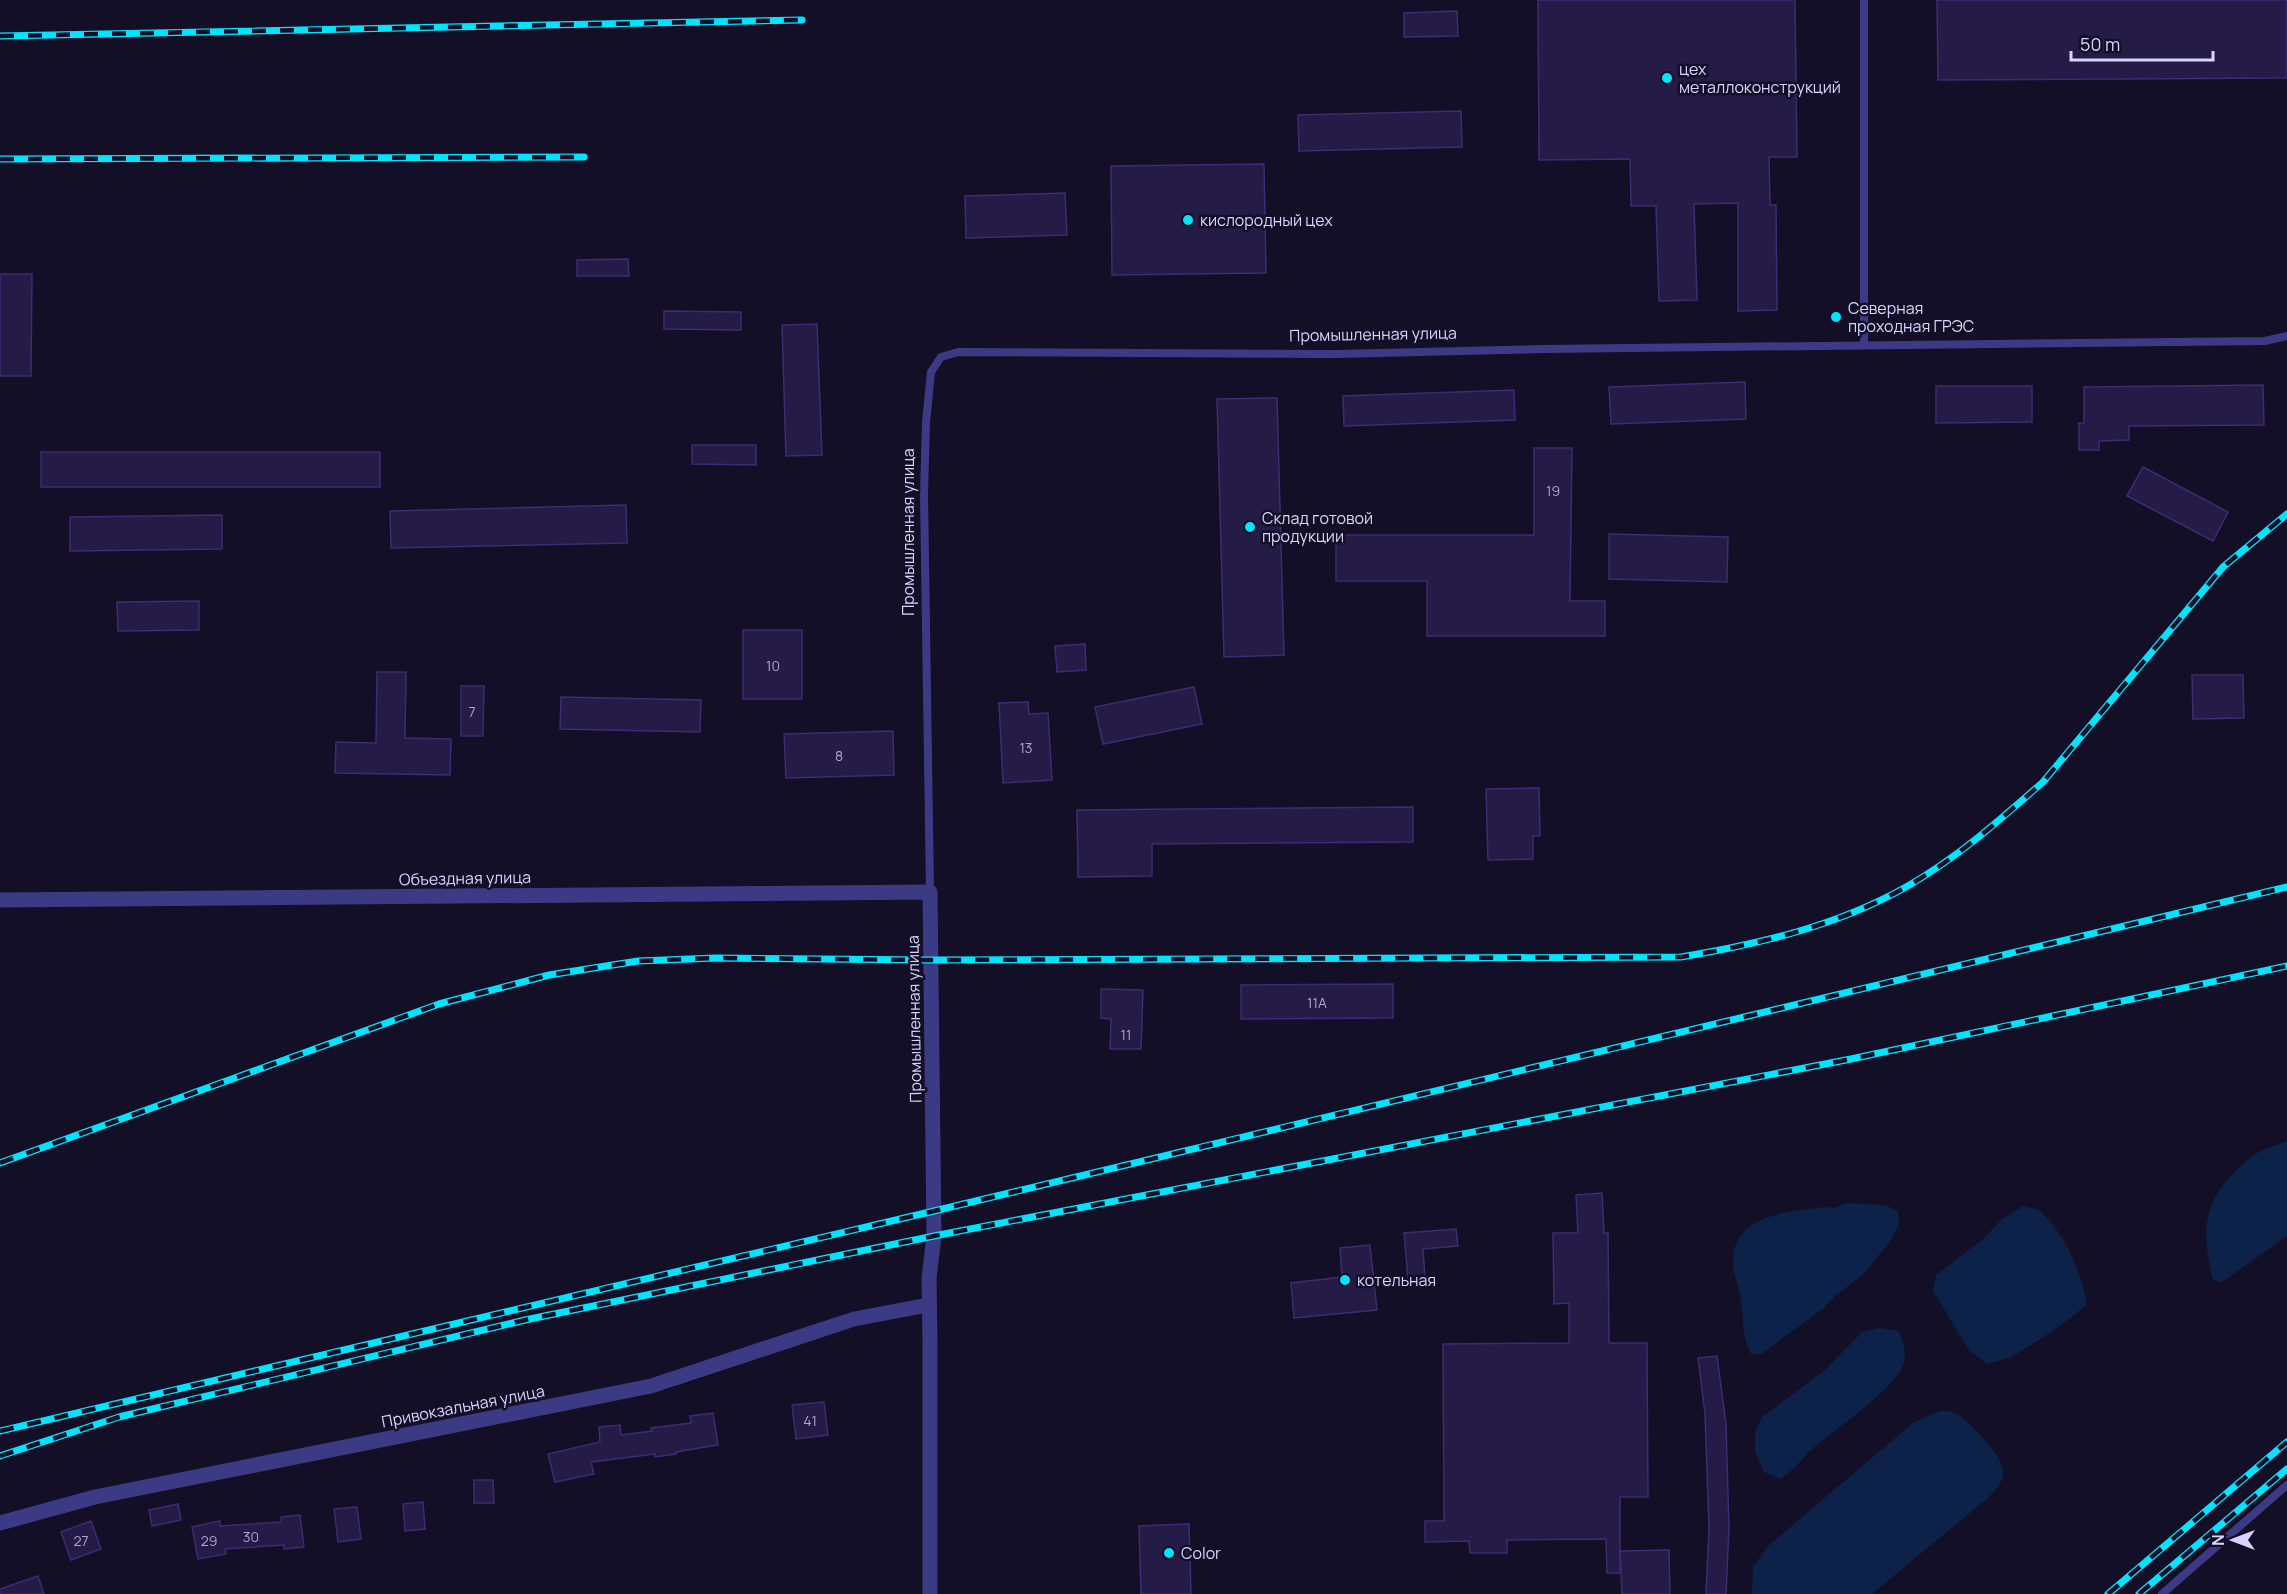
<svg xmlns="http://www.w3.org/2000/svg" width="2287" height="1594" viewBox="0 0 2287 1594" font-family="Manrope,sans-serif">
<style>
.water{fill:#0c2248}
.building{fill:#241b47;stroke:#3b2d73;stroke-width:1.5}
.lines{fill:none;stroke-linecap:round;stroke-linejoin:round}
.service{stroke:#3d3a85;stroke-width:8}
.minor{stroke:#3d3a85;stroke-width:15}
.rail-casing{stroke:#00e5ff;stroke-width:7}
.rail{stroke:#130f26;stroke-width:4.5;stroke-dasharray:14;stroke-linecap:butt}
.poi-dot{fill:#00e5ff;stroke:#130f26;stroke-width:2}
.labels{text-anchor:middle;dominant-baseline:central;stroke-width:5;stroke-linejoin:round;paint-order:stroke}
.number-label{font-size:14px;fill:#aca6d1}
.poi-label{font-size:16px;fill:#d9d4ff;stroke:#130f26;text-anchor:start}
.street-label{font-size:16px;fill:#d9d4ff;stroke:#130f26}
</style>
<rect width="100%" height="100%" fill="#130f26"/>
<g class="water">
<path d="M2287 1141V1236L2221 1283 2213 1279C2201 1233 2202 1202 2239 1168 2244 1163 2250 1157 2257 1153 2266 1148 2277 1145 2287 1141Z"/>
<path d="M1847 1203 1885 1205 1898 1211 1899 1225 1890 1241 1864 1274 1835 1296 1824 1308 1761 1354H1751C1741 1332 1744 1321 1741 1300 1739 1286 1732 1273 1733 1259 1735 1214 1792 1211 1825 1207L1834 1208Z"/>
<path d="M2023 1206C2029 1208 2037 1208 2041 1212 2064 1232 2083 1275 2087 1305L2053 1331 2010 1358 1987 1364 1969 1350 1933 1291 1936 1275 1983 1239 2002 1219Z"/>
<path d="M1880 1328 1898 1331C1903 1341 1907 1351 1904 1362 1899 1388 1827 1434 1807 1454 1798 1464 1791 1472 1780 1479L1764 1472 1755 1452V1432L1762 1417 1825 1370 1862 1332Z"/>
<path d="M1940 1411C1944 1411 1950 1411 1954 1413 1968 1418 2000 1454 2003 1469 2005 1481 1996 1489 1989 1497L1872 1594H1752L1753 1567 1768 1546 1914 1422Z"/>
</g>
<g class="building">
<path d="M1538 0H1795L1797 157H1769L1770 205H1776L1777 310 1738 311V203L1694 204 1697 300 1659 301 1656 206H1631L1630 159 1539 160Z"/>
<path d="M1937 0H2287V78L1938 80Z"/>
<path d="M1457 11 1458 36 1404 37V13Z"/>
<path d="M1461 111 1462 147 1299 151 1298 115Z"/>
<path d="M1264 164 1266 273 1112 275 1111 166Z"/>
<path d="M1065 193 1067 235 966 238 965 196Z"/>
<path d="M628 259 629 276H577V260Z"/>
<path d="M0 274H32L31 376H0Z"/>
<path d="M664 311 741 312V330L664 329Z"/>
<path d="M817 324 822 455 786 456 782 325Z"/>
<path d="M1745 382 1746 419 1611 424 1609 387Z"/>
<path d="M2263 385 2264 425 2129 426V440L2099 441V450H2079V423H2084V387Z"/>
<path d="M1936 386H2032V422L1936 423Z"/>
<path d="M1514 390 1515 420 1344 426 1343 396Z"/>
<path d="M1277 398 1284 655 1224 657 1217 399Z"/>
<path d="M692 445H756V465L692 464Z"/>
<path d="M1534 448H1572L1570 601H1605V636H1427V581H1336V535H1534Z"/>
<rect x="41" y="452" width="339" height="35"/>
<path d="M2143 467 2228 512 2213 541 2127 496Z"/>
<path d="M626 505 627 543 391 548 390 511Z"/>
<path d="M222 515V549L70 551V517Z"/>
<path d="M1609 534 1728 537 1727 582 1609 579Z"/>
<path d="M199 601V630L118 631 117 602Z"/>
<rect x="743" y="630" width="59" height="69"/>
<path d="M1085 644 1086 670 1057 672 1055 646Z"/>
<path d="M377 672H406L405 738 451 739 450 775 335 773 336 742 376 743Z"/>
<path d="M2192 675H2243L2244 718 2193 719Z"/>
<path d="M461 686H484L483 736H461Z"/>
<path d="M1194 687 1202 724 1103 744 1095 707Z"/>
<path d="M561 697 701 700 700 732 560 729Z"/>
<path d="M1028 702 1029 714 1048 713 1052 780 1003 783 999 703Z"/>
<path d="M893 731 894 775 786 778 784 734Z"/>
<path d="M1539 788 1540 836H1533V859L1488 860 1486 789Z"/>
<path d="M1413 807V842L1152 844V876L1078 877 1077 810Z"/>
<path d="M1393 984V1018L1241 1019V985Z"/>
<path d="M1101 989 1143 990 1141 1049H1110L1111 1019 1101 1018Z"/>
<path d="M1602 1193 1604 1233H1608L1609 1343H1647L1648 1497H1620V1573H1607L1606 1539 1507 1540V1553H1470L1469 1541 1425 1542V1521H1444L1443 1344 1569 1343V1303L1554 1304 1553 1233H1578L1576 1195Z"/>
<path d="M1456 1229 1458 1246 1423 1249 1425 1277 1408 1279 1404 1233Z"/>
<path d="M1370 1245 1377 1310 1294 1318 1291 1283 1342 1277 1340 1248Z"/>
<path d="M1717 1356 1726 1424 1729 1528 1726 1594H1706L1709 1528 1705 1414 1698 1358Z"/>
<path d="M824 1402 828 1435 796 1439 792 1405Z"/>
<path d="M713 1413 718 1445 676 1452V1454L655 1457V1454L591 1462 594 1474 555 1482 548 1454 600 1442 599 1427 620 1425 621 1435 652 1431 651 1428 691 1423 690 1416Z"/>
<path d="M474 1480H493L494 1503H474Z"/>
<path d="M423 1502 425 1529 405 1531 403 1504Z"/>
<path d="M178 1504 181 1520 152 1526 149 1510Z"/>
<path d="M357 1507 361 1539 338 1542 334 1509Z"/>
<path d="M300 1515 304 1547 284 1549V1545L225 1549 226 1554 198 1559 192 1527 220 1521V1526L281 1522V1517Z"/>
<path d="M91 1521 101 1549 71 1560 61 1532Z"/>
<path d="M1189 1524 1191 1594H1141L1139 1526Z"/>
<path d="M1669 1550 1670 1594H1622L1620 1551Z"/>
<path d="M38 1576 44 1594H0V1589Z"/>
</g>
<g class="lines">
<g class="service">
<path d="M1864 0V345"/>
<path d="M930 892 924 494 926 422 931 372 941 357 958 352 1335 354 1543 349 2265 341 2287 336"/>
<path d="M2162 1594 2287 1485"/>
</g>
<g class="minor">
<path d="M0 900 930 892 934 1236 929 1278 930 1344V1594"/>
<path d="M0 1523 95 1497 651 1386 854 1319 928 1305"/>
</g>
<g class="rail-casing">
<g id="rail">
<path d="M0 36 802 20"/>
<path d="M0 159 584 157"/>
<path d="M0 1163 439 1004 549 975 638 961 716 958 931 960 1681 957C1759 944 1837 926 1906 887 1957 858 2000 820 2043 782L2223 567 2287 514"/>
<path d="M0 1431 934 1211 2287 887"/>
<path d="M0 1456 119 1417 525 1320 934 1236 1851 1059 2287 966"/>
<path d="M2108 1594 2287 1442"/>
<path d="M2139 1594 2287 1469"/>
</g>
</g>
<use href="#rail" class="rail"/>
</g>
<g class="poi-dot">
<circle cx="1667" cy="78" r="6"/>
<circle cx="1188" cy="220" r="6"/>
<circle cx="1836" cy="317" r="6"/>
<circle cx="1250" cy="527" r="6"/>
<circle cx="1345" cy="1280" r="6"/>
<circle cx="1169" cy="1553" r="6"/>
</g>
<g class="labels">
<g class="number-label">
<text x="1553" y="490">19</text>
<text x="773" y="665">10</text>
<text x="472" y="711">7</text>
<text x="1026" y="747">13</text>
<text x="839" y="755">8</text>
<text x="1317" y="1002">11А</text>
<text x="1126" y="1034">11</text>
<text x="810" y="1420">41</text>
<text x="251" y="1536">30</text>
<text x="81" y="1540">27</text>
<text x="209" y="1540">29</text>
</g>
<g class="poi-label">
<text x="1679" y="69">цех<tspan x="1679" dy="18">металлоконструкций</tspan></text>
<text x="1200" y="220">кислородный цех</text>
<text x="1848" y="308">Северная<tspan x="1848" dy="18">проходная ГРЭС</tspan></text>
<text x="1262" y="518">Склад готовой<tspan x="1262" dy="18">продукции</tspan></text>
<text x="1357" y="1280">котельная</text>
<text x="1181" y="1553">Color</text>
</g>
<g class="street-label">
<text transform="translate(1373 334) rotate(-1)">Промышленная улица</text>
<text transform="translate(908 532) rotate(-90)">Промышленная улица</text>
<text transform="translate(465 878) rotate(-1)">Объездная улица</text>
<text transform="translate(914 1019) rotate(-91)">Промышленная улица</text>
<text transform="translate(463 1406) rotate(-11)">Привокзальная улица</text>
</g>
</g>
<g transform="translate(2233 1540) rotate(270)" stroke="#130f26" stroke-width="4.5" paint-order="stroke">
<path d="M0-4.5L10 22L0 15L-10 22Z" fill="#d9d4ff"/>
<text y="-9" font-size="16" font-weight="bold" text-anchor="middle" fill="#d9d4ff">N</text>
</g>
<path d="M2071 51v9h142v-9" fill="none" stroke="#d9d4ff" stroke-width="3"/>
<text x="2080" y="51" font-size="18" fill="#d9d4ff" stroke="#130f26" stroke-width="4.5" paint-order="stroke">50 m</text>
</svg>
